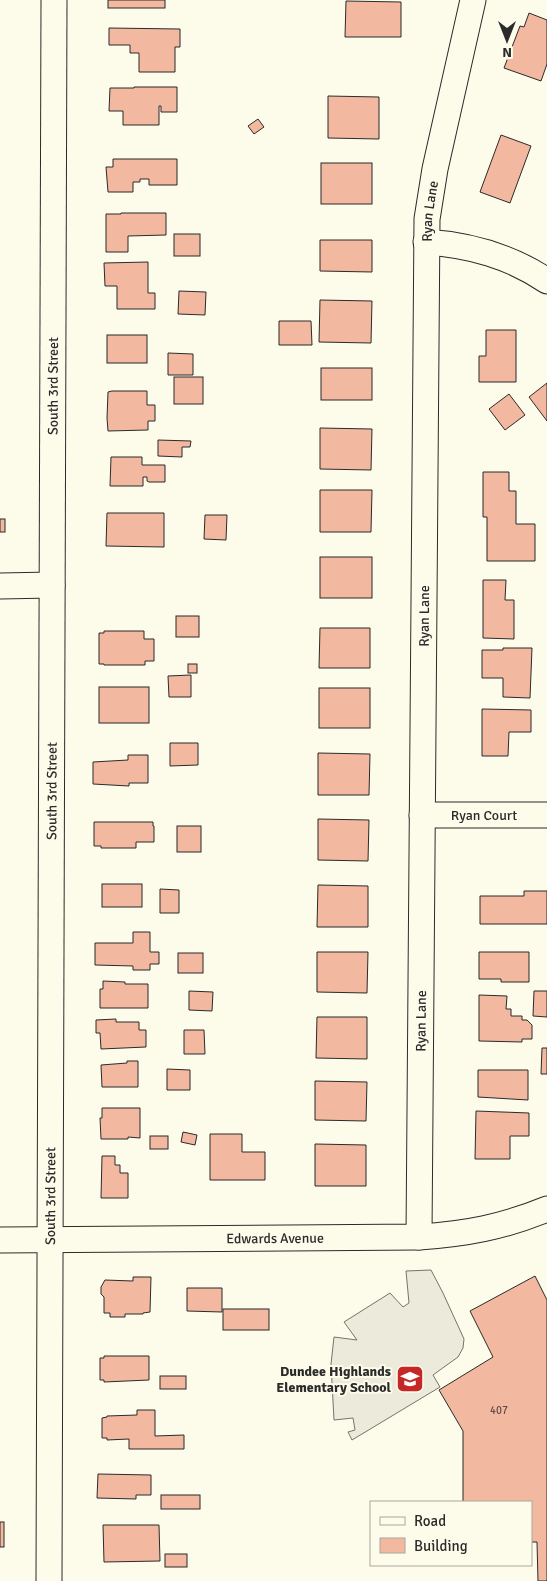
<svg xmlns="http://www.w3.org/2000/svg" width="547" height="1581" viewBox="0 0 547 1581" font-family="Signika,sans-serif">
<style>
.parking{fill:#eceadb;stroke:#74746e}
.building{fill:#f2b8a0;stroke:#2b2b2b}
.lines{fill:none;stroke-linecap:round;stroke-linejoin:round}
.minor-casing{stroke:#2b2b2b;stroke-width:27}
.minor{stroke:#fdfbea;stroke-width:25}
.labels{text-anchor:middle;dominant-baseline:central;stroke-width:4;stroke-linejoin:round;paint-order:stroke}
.number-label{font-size:11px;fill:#5d4e48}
.street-label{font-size:14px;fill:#2b2b2b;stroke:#fdfbea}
.poi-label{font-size:14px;font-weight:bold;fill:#2b2b2b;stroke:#fdfbea;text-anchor:end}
</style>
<rect width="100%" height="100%" fill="#fdfbea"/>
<path class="parking" d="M431 1270 443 1293 464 1339 463 1348 458 1357 433 1375 440 1387 352 1440 348 1432 355 1430 353 1418 334 1420 331 1364 334 1337 357 1340 344 1322 390 1293 403 1307 409 1303 406 1271Z"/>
<g class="building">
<rect x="108" y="0" width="57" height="8"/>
<path d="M346 1 401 2V37H345Z"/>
<path d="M529 13 547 20V64L541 81 504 68 520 26 524 27Z"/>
<path d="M109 28 180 29V47H175V72H139V53H130V45H109Z"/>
<path d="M134 87H177V112H161V106H159V125H123V111H109L110 88H134Z"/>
<path d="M328 96 379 97V139L328 138Z"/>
<path d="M258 119 264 127 254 134 248 126Z"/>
<path d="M501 135 531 146 510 203 480 192Z"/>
<path d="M113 159H177V185H149V179H140V182H133V192H108L106 167H113Z"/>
<rect x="321" y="163" width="51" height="41"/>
<path d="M121 213H166V235L128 236V252H106V214H121Z"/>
<rect x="174" y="234" width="26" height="22"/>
<path d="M320 240H372V272L320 271Z"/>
<path d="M148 262V293H155V309H117V286H105L104 263Z"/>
<path d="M179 291 206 292 205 315 178 314Z"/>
<path d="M320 300 372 301 371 343 319 342Z"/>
<path d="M279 321H311L312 345H279Z"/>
<path d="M486 330H516V382H479V356H486Z"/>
<rect x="107" y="335" width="40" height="28"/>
<path d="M168 353 193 354V375H168Z"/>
<rect x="321" y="368" width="51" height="32"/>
<rect x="174" y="377" width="29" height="27"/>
<path d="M547 383V421L529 397Z"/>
<path d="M112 391H147V405H155V421H148V430L108 431 107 418 108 392Z"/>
<path d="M509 394 525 415 505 430 489 409Z"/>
<path d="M320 428 372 429 371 470 320 469Z"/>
<path d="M158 440 191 441 190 447H182V457L158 456Z"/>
<path d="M111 457H142V465H165V482H149L147 481V477H143V486H110Z"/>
<path d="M483 472H509V491H516V524H535V561H487V517H483Z"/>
<path d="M320 490H372L371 532H320Z"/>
<path d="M107 513H164V547L106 546Z"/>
<path d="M205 515H227L226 540 204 539Z"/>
<rect x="0" y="519" width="5" height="13"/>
<rect x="320" y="557" width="52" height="41"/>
<path d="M483 580H506L505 600H514V639L483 638Z"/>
<rect x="176" y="616" width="23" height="21"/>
<path d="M320 628H370V668H319Z"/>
<path d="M104 631H144V639H154V661H145V665H104V664H99V633H104Z"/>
<path d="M503 648H532L530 698 503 697V678H482V650H503Z"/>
<rect x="188" y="664" width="9" height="9"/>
<path d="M191 675V697H169L168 676Z"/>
<rect x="99" y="687" width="50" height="36"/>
<rect x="319" y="688" width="51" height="40"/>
<path d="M482 709 531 710V732H509L508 756H482Z"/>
<path d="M170 743H198V765L170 766Z"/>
<path d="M318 753 370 754 369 795H318Z"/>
<path d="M128 755H148V783H129V786L93 784V762L128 760Z"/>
<path d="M318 819 369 820 368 861 318 860Z"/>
<path d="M94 822H153V826H154V842H136V848H101V846H94Z"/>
<rect x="177" y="826" width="24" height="26"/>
<rect x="102" y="884" width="40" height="23"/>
<path d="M318 885 368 886V927H317Z"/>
<path d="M160 889 179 890V913H160Z"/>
<path d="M524 891H547V924H480V896H524Z"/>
<path d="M133 932H150V952H159V964H150V970H133V966L95 965V943H133Z"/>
<path d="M317 952H368L367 993 317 992Z"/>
<path d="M479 952H529V982H501V979H479Z"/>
<rect x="178" y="953" width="25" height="20"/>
<path d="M103 981 125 982V984H148V1008H100V989H103Z"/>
<path d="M189 991 213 992 212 1011 189 1010Z"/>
<path d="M534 991H547V1017L533 1016Z"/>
<path d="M479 995 507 996 506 1009H511V1016H522V1020H527L532 1025V1039H522V1042L479 1041Z"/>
<path d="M317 1017H367V1059L316 1058Z"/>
<path d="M116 1019V1022H139V1030H146V1047L101 1049 100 1033H96V1020Z"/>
<path d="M184 1030H204L205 1054H184Z"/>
<path d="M542 1048H547V1074H541Z"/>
<path d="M127 1061H138V1087H102L101 1065 127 1063Z"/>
<path d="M167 1069 190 1070V1090H167Z"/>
<path d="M478 1070H528V1100L478 1097Z"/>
<path d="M315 1081 367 1082 366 1121 315 1120Z"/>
<path d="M102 1108H140V1138L128 1137V1139H101L100 1118H102Z"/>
<path d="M476 1111 529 1113V1136H510V1159H475Z"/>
<path d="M183 1132 197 1135 195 1145 181 1142Z"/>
<path d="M210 1134H242V1152H265V1180H210Z"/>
<rect x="150" y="1136" width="18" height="13"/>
<path d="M315 1144 366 1145V1186H315Z"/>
<path d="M102 1156H115V1165H120V1173H128V1198H101Z"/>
<path d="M535 1276 547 1300V1581H538L537 1542H531V1502H463V1431L439 1390 493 1357 470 1311Z"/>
<path d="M133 1277H151L150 1312 143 1313V1314H125V1317H110V1313H104V1297L101 1294V1287L105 1280 133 1281Z"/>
<path d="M187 1288H222V1312L187 1311Z"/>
<rect x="223" y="1309" width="46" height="21"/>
<path d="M104 1356H149V1380L104 1382V1380H100V1358H104Z"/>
<rect x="160" y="1376" width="26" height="13"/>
<path d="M137 1410H155V1436L184 1435V1449H129V1439L107 1440V1438H102V1418L107 1417V1416L137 1415Z"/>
<path d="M98 1474 151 1475V1495H136V1499L97 1498Z"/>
<rect x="161" y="1495" width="39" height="14"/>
<rect x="0" y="1522" width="4" height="25"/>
<path d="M103 1525H159L160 1561 104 1562Z"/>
<rect x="165" y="1554" width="22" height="13"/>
</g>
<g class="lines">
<g class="minor-casing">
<g id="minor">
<path d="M426 242C471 245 510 256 547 281"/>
<path d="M0 586 52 585"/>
<path id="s1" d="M422 815H547"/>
<path id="s2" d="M419 1237 427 219 435 169 473 0"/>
<path id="s3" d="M0 1240 419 1237C466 1234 503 1227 547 1209"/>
<path id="s4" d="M49 1581 54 0"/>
</g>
</g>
<use href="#minor" class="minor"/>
</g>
<defs>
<g id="school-square" transform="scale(1.4375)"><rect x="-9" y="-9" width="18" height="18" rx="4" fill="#c62828" stroke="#fdfbea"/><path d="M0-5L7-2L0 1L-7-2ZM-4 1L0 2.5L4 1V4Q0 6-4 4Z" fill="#fff"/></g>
</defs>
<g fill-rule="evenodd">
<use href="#school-square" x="410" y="1379"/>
</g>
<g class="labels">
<g class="number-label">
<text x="499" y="1410">407</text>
</g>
<g class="street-label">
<text stroke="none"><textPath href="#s2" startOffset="1026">Ryan Lane</textPath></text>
<text stroke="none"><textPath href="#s4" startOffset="1195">South 3rd Street</textPath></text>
<text stroke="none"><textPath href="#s2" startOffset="621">Ryan Lane</textPath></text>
<text stroke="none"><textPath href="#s4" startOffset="790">South 3rd Street</textPath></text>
<text stroke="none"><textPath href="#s1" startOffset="62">Ryan Court</textPath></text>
<text stroke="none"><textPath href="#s2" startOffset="216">Ryan Lane</textPath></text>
<text stroke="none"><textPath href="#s4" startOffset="385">South 3rd Street</textPath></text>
<text stroke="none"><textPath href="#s3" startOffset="275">Edwards Avenue</textPath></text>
</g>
<g class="poi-label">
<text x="391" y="1371">Dundee Highlands<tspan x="391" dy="16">Elementary School</tspan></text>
</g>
</g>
<rect x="370" y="1501" width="162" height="65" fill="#fdfbea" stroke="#a9a89e"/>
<rect x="380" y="1517" width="25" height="8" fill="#fdfbea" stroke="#a9a89e"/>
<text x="414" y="1526" font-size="15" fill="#2b2b2b">Road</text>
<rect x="380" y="1538" width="25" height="15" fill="#f2b8a0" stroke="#a9a89e"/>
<text x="414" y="1551" font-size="15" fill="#2b2b2b">Building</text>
<g transform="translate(507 40) rotate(180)" stroke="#fdfbea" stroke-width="4" paint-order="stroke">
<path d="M0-4L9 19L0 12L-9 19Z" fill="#2b2b2b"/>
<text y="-8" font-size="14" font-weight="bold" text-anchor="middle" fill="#2b2b2b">N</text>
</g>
</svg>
